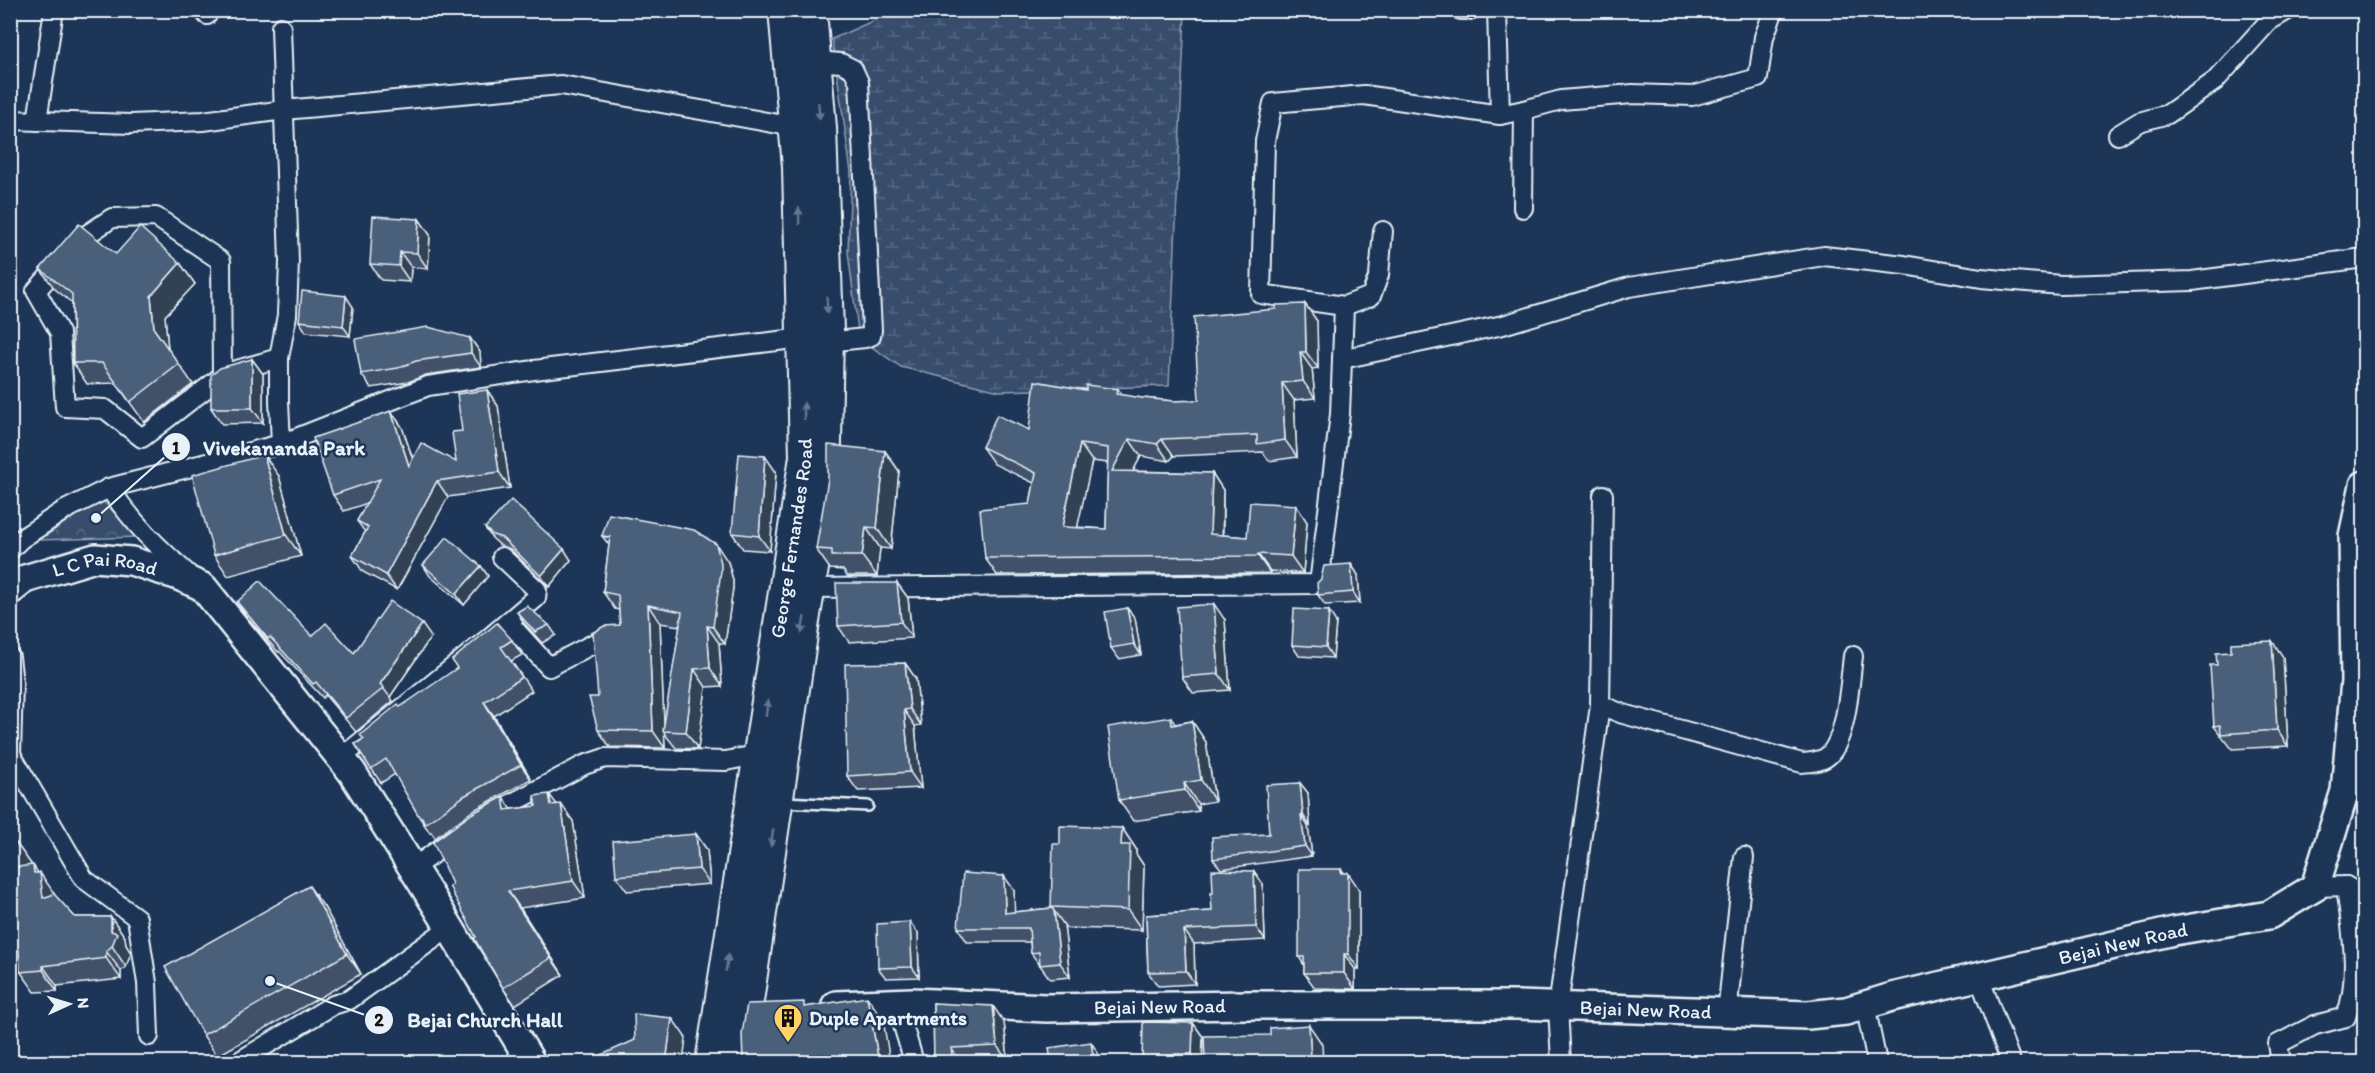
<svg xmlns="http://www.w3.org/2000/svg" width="2375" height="1073" viewBox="0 0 2375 1073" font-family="Itim,sans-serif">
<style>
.wetland{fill:url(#wetland-marsh);stroke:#909fb2;stroke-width:1.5}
.park{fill:url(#park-crowns);stroke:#909fb2;stroke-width:1.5}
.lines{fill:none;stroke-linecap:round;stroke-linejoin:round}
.lane-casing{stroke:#e8f1f8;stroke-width:14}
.street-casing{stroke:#e8f1f8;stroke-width:22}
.secondary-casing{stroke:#e8f1f8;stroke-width:32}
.primary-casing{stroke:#e8f1f8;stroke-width:34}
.lane{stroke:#1d3557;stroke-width:9}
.street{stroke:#1d3557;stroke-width:18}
.secondary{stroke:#1d3557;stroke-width:27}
.primary{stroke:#1d3557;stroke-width:30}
.wall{fill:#3f5169;stroke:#e8f1f8;stroke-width:1.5;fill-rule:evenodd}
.shaded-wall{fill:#334255;stroke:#e8f1f8;stroke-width:1.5}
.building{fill:#495e7a;stroke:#e8f1f8;stroke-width:1.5;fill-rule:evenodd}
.oneway{fill:#64778f}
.labels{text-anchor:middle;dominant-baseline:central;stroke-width:5;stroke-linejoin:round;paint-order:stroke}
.street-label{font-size:20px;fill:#e8f1f8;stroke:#1d3557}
.poi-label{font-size:20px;font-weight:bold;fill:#e8f1f8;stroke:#1d3557;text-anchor:start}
.leader{fill:none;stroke:#e8f1f8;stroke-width:2}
.callout-dot{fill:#e8f1f8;stroke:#1d3557;stroke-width:2}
.mark-label{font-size:18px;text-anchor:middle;font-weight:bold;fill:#111}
.callout-label{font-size:21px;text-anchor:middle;font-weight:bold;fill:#e8f1f8;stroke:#1d3557;stroke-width:5;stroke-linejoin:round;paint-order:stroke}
</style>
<defs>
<pattern id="wetland-marsh" width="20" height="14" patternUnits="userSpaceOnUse" patternTransform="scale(1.5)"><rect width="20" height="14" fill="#374d6c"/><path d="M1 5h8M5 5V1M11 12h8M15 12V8" fill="none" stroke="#546782"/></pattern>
<pattern id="park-crowns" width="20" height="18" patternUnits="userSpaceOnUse" patternTransform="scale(1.5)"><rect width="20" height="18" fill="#374d6c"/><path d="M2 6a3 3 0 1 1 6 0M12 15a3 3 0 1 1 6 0" fill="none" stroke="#546782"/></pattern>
</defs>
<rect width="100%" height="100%" fill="#1d3557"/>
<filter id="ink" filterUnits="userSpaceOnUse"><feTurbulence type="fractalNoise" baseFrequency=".0167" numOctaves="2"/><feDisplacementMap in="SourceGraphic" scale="12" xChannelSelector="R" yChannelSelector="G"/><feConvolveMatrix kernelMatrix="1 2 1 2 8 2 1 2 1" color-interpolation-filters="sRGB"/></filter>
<g filter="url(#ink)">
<path class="wetland" d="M895 11H1185L1169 386 999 391 901 367 859 338 848 252 851 172 832 39Z"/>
<path class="park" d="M100 498 139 537 40 540Z"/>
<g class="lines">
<g class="lane-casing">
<path id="lane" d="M783 802 868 806"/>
</g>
<g class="street-casing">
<g id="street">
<path d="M1461 10H1470"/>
<path d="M1497 10 1500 115"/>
<path d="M207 15 208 10"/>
<path d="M281 27 289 262 287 315 279 358V401L281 444"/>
<path d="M815 61 841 63 853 69 859 82 872 330 871 336 865 338 827 342"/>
<path d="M1524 110 1561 100 1633 94 1692 96 1758 78 1764 37 1774 10"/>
<path d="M10 120 131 124 203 121 284 110 561 85 795 127"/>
<path d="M37 121 54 10"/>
<path d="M2118 135 2139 122 2168 114 2215 81 2269 21 2288 10"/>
<path d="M1383 231 1379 275 1371 296 1344 306 1261 294 1265 141 1273 103 1364 95 1500 115 1524 110 1523 208"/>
<path d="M1342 359 1503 325 1629 287 1824 256 1904 265 1981 278 2061 285 2192 281 2364 258"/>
<path d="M222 376 221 261 156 217 112 218 82 238 36 291 60 333 65 407 105 409 142 438 226 373 279 358"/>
<path d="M109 488C134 524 156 546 188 574"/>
<path d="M10 550 21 539 63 511 109 488 281 444 428 386 534 370 803 338"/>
<path d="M810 588 1319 584 1340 414 1344 306"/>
<path d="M508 622 549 667 608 636"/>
<path d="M10 657 13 683 11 754 84 879 137 918 147 983 149 1036"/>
<path d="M1600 705 1623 714 1802 763C1811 762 1822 762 1829 755 1847 737 1850 681 1853 656"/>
<path d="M341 758 489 638 536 598 537 590 502 557"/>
<path d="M488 816 584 765 605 758 726 761 760 754"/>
<path d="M413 868 455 838"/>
<path d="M2315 887 2346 886 2364 897"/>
<path d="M1979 977 2011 1062"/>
<path d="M896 1002 914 1062"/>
<path d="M1865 1005 1877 1062"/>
<path d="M1727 1013 1744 857"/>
<path d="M238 1062 333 1005 349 1000 450 927"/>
<path d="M1561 1062 1558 1007 1600 705 1603 495"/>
<path d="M2281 1062 2278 1044 2315 1025 2346 1017C2361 975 2351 929 2346 886"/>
</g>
</g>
<g class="secondary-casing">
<g id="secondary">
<path id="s1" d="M10 591 25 579 95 558 131 561 176 575 203 587 352 772 436 905 531 1062"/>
<path id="s2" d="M836 1005 912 1002 1046 1008 1247 1005H1518L1808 1015 1846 1011 1892 997 2174 931 2269 915 2315 887 2345 791 2355 681 2353 536 2364 485"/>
</g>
</g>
<g class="primary-casing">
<g id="primary">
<path id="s3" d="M711 1062 805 457 798 167 784 10"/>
<path d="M739 1062 804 621 825 497 828 331 821 128 811 10"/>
</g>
</g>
<use href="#lane" class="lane"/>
<use href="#street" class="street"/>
<use href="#secondary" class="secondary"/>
<use href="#primary" class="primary"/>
</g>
<g class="wall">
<path d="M419 219 430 235 428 269 411 267 410 282 381 280 370 264Z"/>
<path d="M116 254 180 263 195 284 165 316 168 349 193 384 144 422 116 383 87 384 73 363 72 303 55 289 40 269Z"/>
<path d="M1305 304 1317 321 1318 368 1312 369 1315 398 1294 400 1297 457 1269 461 1263 452 1174 456 1169 461 1141 456 1133 471 1212 473 1223 490V535L1247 537 1307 522 1303 573 1270 571V573L997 575 985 558 1030 504 1034 483 994 464 982 447 1029 430 1086 390 1118 389 1122 395 1142 398 1174 401 1199 400 1276 309ZM1092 461 1108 463 1106 529 1077 527Z"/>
<path d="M353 307 350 336 306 332 299 321Z"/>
<path d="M470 338 480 352 481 367 426 375 408 382 371 388 361 374Z"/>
<path d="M252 359 263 374V423L222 424 211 408Z"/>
<path d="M487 390 498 406 510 488 448 497 397 590 363 572 352 556 365 532 357 521 367 503 344 511 333 495 391 411 402 427 413 459 456 462 462 431Z"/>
<path d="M885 451 899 471 891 549 880 548 877 576H847L843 570 830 569 816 549Z"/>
<path d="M776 472 770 551 743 549 732 533Z"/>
<path d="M279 476 301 556 228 576 214 555Z"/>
<path d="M485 528 571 560 549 587 510 549 501 546 492 538Z"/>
<path d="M602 536 728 562 733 580V588L725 644 719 643 722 686 706 687 698 749 676 748 664 733 665 748 610 747 598 730V697L620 625 619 610 615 609 603 592 609 545ZM660 623 680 626 664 726Z"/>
<path d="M1351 564 1358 575 1360 603 1325 605 1318 595Z"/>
<path d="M423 565 481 566 488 576 464 605 430 576Z"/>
<path d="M897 583 908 598 912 638 849 642 838 626Z"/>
<path d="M237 602 312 636 354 653 431 637 390 697 393 701 356 732 325 695 323 698 279 651 278 652 246 616Z"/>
<path d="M1127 608 1135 618 1141 655 1119 659 1111 648Z"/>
<path d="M517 612 549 625 556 635 542 643 524 623Z"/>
<path d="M1225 620 1230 690 1193 693 1182 677Z"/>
<path d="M1336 622 1333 658 1299 656 1292 645Z"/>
<path d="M512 640 522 655 511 661 532 691 494 716 531 779 474 810 435 838 431 832 430 833 420 818 395 774 381 783 355 744 363 739 400 707Z"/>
<path d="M2272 641 2283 657 2288 746 2232 749 2226 741H2225L2214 726 2217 665 2231 652Z"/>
<path d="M905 663 916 679 921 725 915 726 921 788 858 791 847 776Z"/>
<path d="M1171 717 1175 724 1192 721 1206 742 1215 801 1198 804 1199 811 1133 821 1119 800Z"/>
<path d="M1300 783 1308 793 1310 826H1308L1312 856 1221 869 1213 859 1269 834Z"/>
<path d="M557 804 573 821 585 898 520 908 563 975 515 1005 503 988 476 937 452 884 512 809Z"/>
<path d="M1122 828 1136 849V854L1144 866 1142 930 1066 928 1064 925 1070 977 1050 979 1031 953 1030 942H967L958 928 1014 890V912L1052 908 1060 844Z"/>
<path d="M696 834 707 850 710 884 627 891 616 876Z"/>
<path d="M10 840 16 843 31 864 30 865 38 873H40L54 895 75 917H111L125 937 126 945 131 953 126 967 121 971V979L57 986V991L35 992 20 971H17L10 962Z"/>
<path d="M1341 869 1359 889V969H1355V989L1315 988 1304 973V965L1299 957Z"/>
<path d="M1263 884 1265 940 1194 944 1195 984 1158 986 1148 972 1146 915 1212 911Z"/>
<path d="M324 907 361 974 217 1056 203 1035Z"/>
<path d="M918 933 919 977 886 978 878 968Z"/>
<path d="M933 1003 1004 1022 1008 1061 989 1062H929H934Z"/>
<path d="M1193 1023 1203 1037 1202 1062H1142Z"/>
</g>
<g class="shaded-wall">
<path d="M419 219 430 235 428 269 417 253Z"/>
<path d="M400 252 411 267 410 282 399 266Z"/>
<path d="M180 263 195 284 165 316 168 349 154 329 151 296Z"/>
<path d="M346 296 353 307 350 336 343 326Z"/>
<path d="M1305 304 1317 321 1318 368 1306 352Z"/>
<path d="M470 338 480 352 481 367 471 353Z"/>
<path d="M1300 352 1312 369 1315 398 1303 381Z"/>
<path d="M252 359 263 374V423L252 408Z"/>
<path d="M1282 383 1294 400 1297 457 1285 440Z"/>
<path d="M487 390 498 406 510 488 499 472Z"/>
<path d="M391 411 402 427 420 481 409 466Z"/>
<path d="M1129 439 1141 456 1124 488 1112 471Z"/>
<path d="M1162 439 1174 456 1169 461 1157 444Z"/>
<path d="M1080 444 1092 461 1074 543 1062 527Z"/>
<path d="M885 451 899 471 891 549 877 528Z"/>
<path d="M264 455 279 476 301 556 286 535Z"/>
<path d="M765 456 776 472 770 551 759 536Z"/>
<path d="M1212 473 1223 490 1222 551 1210 534Z"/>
<path d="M437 481 448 497 397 590 386 575Z"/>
<path d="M1296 505 1307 522 1303 573 1291 556Z"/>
<path d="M866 527 880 548 877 576 862 556Z"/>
<path d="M716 544 728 562 733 580V588L725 644 713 627Z"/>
<path d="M564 549 571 560 549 587 541 576Z"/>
<path d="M1258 554 1270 571V573L1258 556Z"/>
<path d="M1351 564 1358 575 1360 603 1353 592Z"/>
<path d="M481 566 488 576 464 605 456 594Z"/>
<path d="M897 583 908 598 912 638 901 622Z"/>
<path d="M1214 604 1225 620 1230 690 1219 674Z"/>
<path d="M648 605 660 623 665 748 653 731Z"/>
<path d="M1127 608 1135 618 1141 655 1134 644Z"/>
<path d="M1329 611 1336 622 1333 658 1326 647Z"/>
<path d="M422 624 431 637 390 697 380 684Z"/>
<path d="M707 626 719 643 722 686 710 668Z"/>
<path d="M2272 641 2283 657 2288 746 2277 730Z"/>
<path d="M905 663 916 679 921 725 910 709Z"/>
<path d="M694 669 706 687 698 749 686 732Z"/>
<path d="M484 702 494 716 531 779 521 765Z"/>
<path d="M904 710 915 726 921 788 910 772Z"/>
<path d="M1192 721 1206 742 1215 801 1201 780Z"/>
<path d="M1184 783 1198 804 1199 811 1185 790Z"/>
<path d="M1300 783 1308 793 1310 826 1303 815Z"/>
<path d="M549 794 561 810 551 805Z"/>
<path d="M503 797 515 814 505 810Z"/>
<path d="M561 804 573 821 585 898 573 881Z"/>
<path d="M1301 815 1308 826 1312 856 1305 846Z"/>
<path d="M1122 828 1136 849V854L1144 866 1142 930 1128 910 1121 845Z"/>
<path d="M696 834 707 850 710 884 699 869Z"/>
<path d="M10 840 15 846 16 843 31 864 21 889 10 874Z"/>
<path d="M33 865 40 876V873L54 893 57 918 43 898 34 873Z"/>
<path d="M1341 869 1348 880V873L1359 889V969L1348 954Z"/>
<path d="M1254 871 1263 884 1265 940 1256 927Z"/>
<path d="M1004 876 1014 890 1015 927 1005 913Z"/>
<path d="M309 886 324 907 361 974 347 954Z"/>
<path d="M508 891 520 908 563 975 551 958Z"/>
<path d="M1054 911 1064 925 1070 977 1060 963Z"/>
<path d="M111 917 125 937 126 945 131 953 126 967 112 946Z"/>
<path d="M910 922 918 933 919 977 912 967Z"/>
<path d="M1184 930 1194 944 1195 984 1186 971Z"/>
<path d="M106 951 121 971V979L106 958Z"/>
<path d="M1344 954 1355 969V989L1344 973Z"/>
<path d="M43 966 57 986V991L43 970Z"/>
<path d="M867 997 883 1019 890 1062H879Z"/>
<path d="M993 1006 1004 1022 1008 1061 997 1046Z"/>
<path d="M672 1018 686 1038 683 1062H666Z"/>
<path d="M1193 1023 1203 1037 1202 1062H1198L1192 1054Z"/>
<path d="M1309 1025 1322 1044 1323 1062H1311Z"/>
<path d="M1091 1042 1098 1053 1100 1062H1094Z"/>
<path d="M951 1048 961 1062H953Z"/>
<path d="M1175 1054 1181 1062H1176Z"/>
</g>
<g class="building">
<path d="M373 216 419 219 417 253 400 252 399 266 370 264Z"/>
<path d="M79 224 116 254 140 227 180 263 151 296 154 329 179 364 130 402 102 363H73L72 294 40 269Z"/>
<path d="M302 291 346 296 343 326 299 321Z"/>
<path d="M1305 304 1306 352H1300L1303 381 1282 383 1285 440 1257 444V435L1162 439 1157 444 1129 439 1112 471 1212 473 1210 534 1247 537 1250 502 1296 505 1291 556 1258 554V556L985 558 980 509 1030 504 1036 473 982 447 997 415 1029 430 1035 381 1086 390V385L1118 389 1116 394 1142 398 1174 401 1199 400 1194 317 1276 309V305ZM1080 444 1108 448 1106 529 1062 527Z"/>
<path d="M428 327 470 338 471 353 416 361 398 368 361 374 355 339Z"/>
<path d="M252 359V408H211V375L220 368Z"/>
<path d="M487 390 499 472 437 481 386 575 352 556 368 527 357 521 380 479 333 495 313 438 391 411 409 466 421 443 456 462 452 432 462 431 457 394Z"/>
<path d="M828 445 885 451 877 528 866 527 862 556H832V550L816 549 828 479Z"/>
<path d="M739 454 765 456 759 536 732 533Z"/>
<path d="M264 455 286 535 214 555 192 475Z"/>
<path d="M511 500 564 549 541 576 502 538 493 535 485 528Z"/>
<path d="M609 514 694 530 716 544 721 563V571L713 627 707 626 710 668 694 669 686 732 663 731 682 612 648 605 653 731 598 730 589 697H598L593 633 604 626 620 625 618 595 603 592 610 537 602 536Z"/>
<path d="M447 537 481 566 456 594 423 565Z"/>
<path d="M1351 564 1353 592 1318 595 1317 583 1321 579 1324 566Z"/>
<path d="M260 581 312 636 326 623 354 653 390 601 422 624 380 684 384 688 346 718 316 682 313 684 270 637 268 639 237 602Z"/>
<path d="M836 583H897L901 622 838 626Z"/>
<path d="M1214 604 1219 674 1182 677 1177 607Z"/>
<path d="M527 606 549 625 535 632 517 612Z"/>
<path d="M1127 608 1134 644 1111 648 1105 612Z"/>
<path d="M1294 609 1329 611 1326 647 1292 645Z"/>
<path d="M497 623 512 640 501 647 522 677 484 702 521 765 464 796 425 824 422 817 420 818 386 759 371 769 355 744 364 739 360 735 398 704 400 707 457 668 452 660Z"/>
<path d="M2272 641 2277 730 2221 734 2220 725 2214 726 2210 665H2217L2216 653 2231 652V643Z"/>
<path d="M905 663 910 709 904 710 910 772 847 776 845 664Z"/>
<path d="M1171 717 1172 725 1192 721 1201 780 1184 783 1185 790 1119 800 1108 727Z"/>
<path d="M1300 783 1303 815H1301L1305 846 1213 859 1212 837 1269 834 1266 785Z"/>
<path d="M549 794 551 805 561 804 573 881 508 891 551 958 503 988 474 938 476 937 449 886 452 884 433 842 473 813 503 797 505 810 536 806 534 796Z"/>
<path d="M1060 826 1122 828 1121 845H1130L1128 910 1051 907 1053 844H1060Z"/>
<path d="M696 834 699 869 616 876 613 841Z"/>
<path d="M10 841 16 843 10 858Z"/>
<path d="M33 865 34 873H40L43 898 54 894 75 917H111V931L117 933 112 946 106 951V958L43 966V970L20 972 19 950H10V868Z"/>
<path d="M1299 869H1341V873H1348V954H1344V973H1304V957H1299Z"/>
<path d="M1212 870 1254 871 1256 927 1184 930 1186 971 1148 972 1146 915 1212 911 1211 893H1213Z"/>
<path d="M963 873 1004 876 1005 913 1052 908 1054 911 1060 963 1040 965 1039 952 1031 953 1029 928H958Z"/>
<path d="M309 886 347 954 203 1035 165 967Z"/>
<path d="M910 922 912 967 878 968 877 924Z"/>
<path d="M867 997 879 1062H743L742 1034 747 1004 804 1002V1007Z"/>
<path d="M933 1003 993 1006 997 1046 951 1048 953 1062H929H934Z"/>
<path d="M634 1014 672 1018 666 1062H586L635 1040Z"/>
<path d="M1143 1022 1193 1023 1192 1054H1175L1176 1062H1142Z"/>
<path d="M1309 1025 1311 1062H1205L1204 1036 1270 1035V1028Z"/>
<path d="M1091 1042 1094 1062H1051L1049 1048Z"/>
<path d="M48 1059 82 1062H48Z"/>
</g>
<defs><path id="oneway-solid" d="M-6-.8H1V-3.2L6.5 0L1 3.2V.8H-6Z" transform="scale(1.5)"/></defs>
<g class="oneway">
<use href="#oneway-solid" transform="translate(819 111) rotate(85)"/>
<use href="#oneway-solid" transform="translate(799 216) rotate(-92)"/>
<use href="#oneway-solid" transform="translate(827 305) rotate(88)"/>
<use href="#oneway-solid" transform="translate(804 411) rotate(-91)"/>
<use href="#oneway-solid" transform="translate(803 625) rotate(99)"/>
<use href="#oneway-solid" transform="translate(767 708) rotate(-82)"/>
<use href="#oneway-solid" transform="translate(772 838) rotate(98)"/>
<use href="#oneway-solid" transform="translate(727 963) rotate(-81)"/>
</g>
</g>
<defs>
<g id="building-pin" transform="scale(1.5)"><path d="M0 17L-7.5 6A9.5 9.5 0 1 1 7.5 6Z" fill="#ffd166" stroke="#1d3557"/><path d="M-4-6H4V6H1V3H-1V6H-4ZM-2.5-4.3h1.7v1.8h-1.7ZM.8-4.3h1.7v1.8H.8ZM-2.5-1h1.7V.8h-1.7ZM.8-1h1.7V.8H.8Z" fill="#111"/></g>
</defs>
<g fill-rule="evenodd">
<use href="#building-pin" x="788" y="1018"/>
</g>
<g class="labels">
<g class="street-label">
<text stroke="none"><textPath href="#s3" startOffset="530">George Fernandes Road</textPath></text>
<text stroke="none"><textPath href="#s1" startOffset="102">L C Pai Road</textPath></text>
<text stroke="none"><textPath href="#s2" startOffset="1296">Bejai New Road</textPath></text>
<text stroke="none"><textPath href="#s2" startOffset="324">Bejai New Road</textPath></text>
<text stroke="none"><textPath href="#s2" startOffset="810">Bejai New Road</textPath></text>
</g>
<g class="poi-label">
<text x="809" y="1018">Duple Apartments</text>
</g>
</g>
<path class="leader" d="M96 518L176 447M270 981L379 1020"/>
<g class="callout-dot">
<circle cx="96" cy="518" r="6"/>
<circle cx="270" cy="981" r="6"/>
<circle cx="176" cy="447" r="15"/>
<circle cx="379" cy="1020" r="15"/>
</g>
<g class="mark-label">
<text x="176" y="454">1</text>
<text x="379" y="1026">2</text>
</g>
<g class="callout-label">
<text x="284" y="455">Vivekananda Park</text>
<text x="485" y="1027">Bejai Church Hall</text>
</g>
<rect width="2375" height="1073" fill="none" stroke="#1d3557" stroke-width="36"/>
<rect x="18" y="18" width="2339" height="1037" fill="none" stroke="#e8f1f8" stroke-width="2" filter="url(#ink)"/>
<g transform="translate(69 1004) rotate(86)" stroke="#1d3557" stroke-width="4.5" paint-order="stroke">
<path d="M0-4.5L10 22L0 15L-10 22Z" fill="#e8f1f8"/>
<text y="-9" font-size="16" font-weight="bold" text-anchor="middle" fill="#e8f1f8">N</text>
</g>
</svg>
